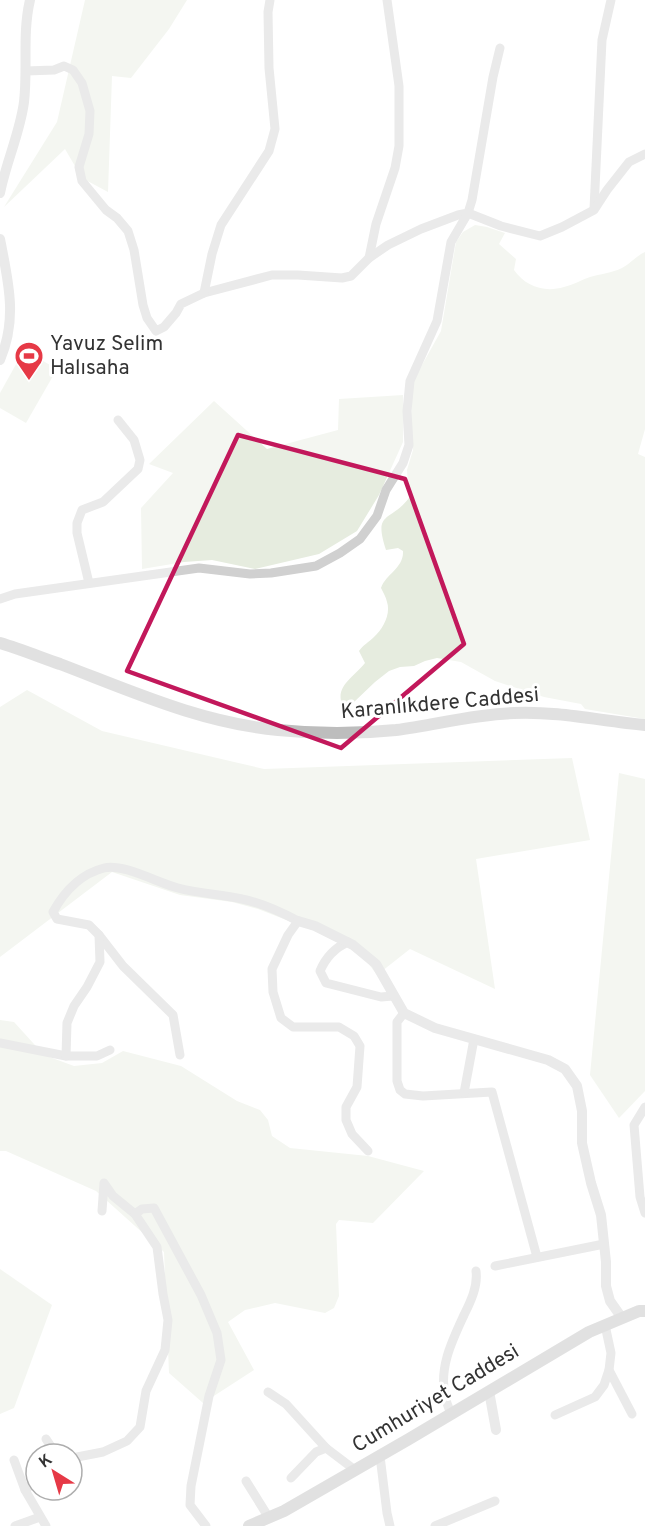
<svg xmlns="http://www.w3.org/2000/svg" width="645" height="1526" viewBox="0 0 645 1526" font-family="Overpass,sans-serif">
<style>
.green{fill:#e6ecdf}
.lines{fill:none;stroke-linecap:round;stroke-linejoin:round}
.minor{stroke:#d0d0d0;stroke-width:9}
.tertiary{stroke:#d0d0d0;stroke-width:10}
.secondary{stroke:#bdbdbd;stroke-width:12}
.marked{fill:none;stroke:#c2185b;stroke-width:4.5;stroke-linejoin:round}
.labels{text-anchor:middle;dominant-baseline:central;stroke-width:6;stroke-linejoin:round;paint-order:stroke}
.poi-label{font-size:21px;fill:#333;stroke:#fff;text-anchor:start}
.street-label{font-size:21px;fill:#333;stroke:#fff}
</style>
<rect width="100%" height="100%" fill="#fff"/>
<g class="green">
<path d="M85 0H187L169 29 131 78 112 76 108 192 82 178 65 149 4 207 57 122Z"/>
<path d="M475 225 487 227 505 233 499 244 516 259 514 270C525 286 544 293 564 287 573 285 581 280 590 277 600 274 612 273 622 268 630 264 636 256 645 252V429L638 454 645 457V719L585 709 581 704 544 697 495 681 461 662 437 658 425 661 414 666 400 667 389 671 375 682 353 703 348 706 342 704C335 686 355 676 365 663L359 651C363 645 369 642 374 637 383 629 391 614 387 602 386 597 383 592 381 588 386 574 404 568 403 551L398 548 386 550C373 510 390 523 409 498L407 470 413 450 411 425 412 383 441 331 456 242 463 232Z"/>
<path d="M24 350 57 369 26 423 0 408V393Z"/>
<path d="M403 395V442L379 495 357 531 319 554 255 569 212 560 184 562 142 569 141 508 173 473 149 464 214 401 267 449 338 430 339 399Z"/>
<path d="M27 690 102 731 264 769 572 758 590 840 476 859 495 989 410 949 377 975 356 947 258 909 232 902 180 895 112 872 0 957V707Z"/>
<path d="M619 773 645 779V1091L619 1118 590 1075Z"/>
<path d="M0 1020 14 1022 44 1055 74 1066 102 1063 123 1051 181 1066 237 1101 260 1110 268 1120 272 1136 290 1148 368 1156 424 1171 373 1223 339 1220 336 1224 339 1296 334 1308 325 1313 275 1303 245 1310 228 1322 254 1370 203 1403 169 1373 164 1252 96 1191 6 1151H0Z"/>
<path d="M0 1269 52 1305 14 1408 0 1414Z"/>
</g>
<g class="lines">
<g class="minor">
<path d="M26 71 54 70 64 66 73 70 82 83 90 111 89 134 79 167 82 181 106 210 117 218 128 231 134 250 143 305 147 318 156 331 164 327 176 313 181 304 204 293 272 275H298L342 278 351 276 369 258 388 245 421 229 458 215 468 213 472 200 493 77 500 48"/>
<path d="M594 209 602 40 611 0"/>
<path d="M369 258 376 224 395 168 399 146V86L387 0"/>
<path d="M204 293 212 254 221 225 269 151 275 129 269 68 268 12 270 0"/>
<path d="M89 583 77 533V523L82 510 103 502 138 469 140 460 134 440 118 420"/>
<path d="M0 599 15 594 199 568 250 574 271 573 316 566 340 553 360 539 377 516 386 490 403 463 409 445 407 411 410 381 437 321 451 242 468 213 501 226 540 236 562 227 594 210 607 190 629 162 645 154"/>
<path d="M99 935 123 966 173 1015 180 1055"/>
<path d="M348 942C334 948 326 957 320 971L326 983 381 997 393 996"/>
<path d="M404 1013 397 1022V1081L400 1090 405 1094 423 1096 492 1092 537 1257"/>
<path d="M0 1043 66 1056H97L110 1050"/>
<path d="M66 1056 67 1023 74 1006 87 987 100 962 99 935 89 925 57 919 53 912C64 892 80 874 104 868 123 863 158 883 178 888 199 894 221 894 242 899 262 903 281 912 298 921L288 935 272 969 273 992 281 1018 293 1027H339L354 1036 360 1046 357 1087 346 1107V1120L352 1134 368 1151"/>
<path d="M464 1093 474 1039"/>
<path d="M645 1107 634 1125 640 1197 645 1213"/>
<path d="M102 1211 104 1183 113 1196 135 1214"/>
<path d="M495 1266 604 1244"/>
<path d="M609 1370 632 1414"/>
<path d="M268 1392 286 1404 326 1448 355 1470"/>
<path d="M451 1414C449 1408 446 1402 445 1396 439 1367 452 1341 464 1315 471 1301 478 1286 476 1271"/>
<path d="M555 1415 595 1397 604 1385 609 1370 611 1353 605 1325"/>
<path d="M46 1439 56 1454"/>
<path d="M380 1456 387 1513 390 1526"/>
<path d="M72 1458 103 1452 127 1441 140 1427 146 1391 165 1350 168 1320 163 1294 157 1247 135 1214 142 1209 154 1208 201 1295 217 1333 221 1360 209 1396 191 1486 190 1505 206 1526"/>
<path d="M14 1460 25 1490 46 1526"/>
<path d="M291 1478 316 1452 326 1448"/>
<path d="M246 1481 269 1518"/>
<path d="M25 1490 36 1481"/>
<path d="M15 1526 40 1517"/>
<path d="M435 1526 495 1501"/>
</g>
<g class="tertiary">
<path d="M0 193C6 162 20 133 24 102 28 68 22 34 30 0"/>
<path d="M0 239C8 281 18 318 0 360"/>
<path d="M298 921 315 926 353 945 376 964 404 1013 435 1028 548 1060 565 1069 577 1086 582 1111V1143L591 1183 601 1215 606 1262V1286L610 1301 622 1318"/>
<path d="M489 1391 496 1430"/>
</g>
<g class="secondary">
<path d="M0 643C20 649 40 657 60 664 131 691 201 723 278 730 317 734 357 734 396 730 435 725 474 714 514 713 558 711 601 721 645 725"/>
<path d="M249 1526 284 1511 409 1439 589 1332 639 1311H645"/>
</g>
</g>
<path d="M0 0H645V1526H0ZM238 435 405 479 464 644 341 748 127 671Z" fill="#fff" fill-opacity=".55" fill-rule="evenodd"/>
<path class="marked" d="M238 435 405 479 464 644 341 748 127 671Z"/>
<defs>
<g id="stadium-pin" transform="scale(1.5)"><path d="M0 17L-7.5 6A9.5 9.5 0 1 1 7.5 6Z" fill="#e63946" stroke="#fff"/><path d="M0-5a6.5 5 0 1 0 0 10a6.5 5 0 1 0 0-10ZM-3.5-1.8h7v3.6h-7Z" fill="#fff"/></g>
</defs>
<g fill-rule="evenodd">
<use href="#stadium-pin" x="29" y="356"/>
</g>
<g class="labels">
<g class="poi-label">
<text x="50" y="344">Yavuz Selim<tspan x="50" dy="24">Halısaha</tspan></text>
</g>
<g class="street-label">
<text transform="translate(440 704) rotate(-5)">Karanlıkdere Caddesi</text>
<text transform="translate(436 1399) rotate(-31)">Cumhuriyet Caddesi</text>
</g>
</g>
<g transform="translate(54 1472) rotate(323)"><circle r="28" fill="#ffffff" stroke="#adadad" stroke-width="1.5"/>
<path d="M0-4.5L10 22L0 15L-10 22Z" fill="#e63946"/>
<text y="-9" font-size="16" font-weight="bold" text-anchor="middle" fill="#333333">K</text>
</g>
</svg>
